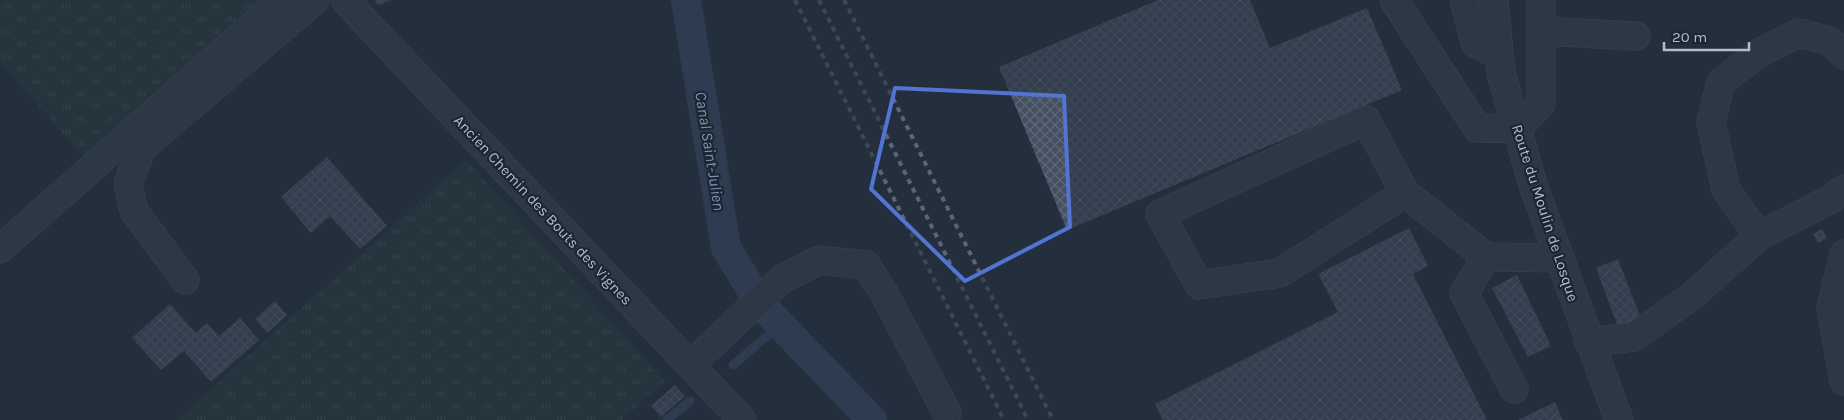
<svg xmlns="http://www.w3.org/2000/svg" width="1844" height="420" viewBox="0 0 1844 420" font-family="Karla,sans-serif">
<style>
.grass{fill:url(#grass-tufts)}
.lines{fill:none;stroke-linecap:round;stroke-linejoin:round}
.stream{stroke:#394c67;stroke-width:9}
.canal{stroke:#394c67;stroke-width:30}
.building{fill:url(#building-cross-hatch)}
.minor-casing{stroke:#565f6c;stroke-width:29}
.minor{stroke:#38414e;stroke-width:28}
.rail{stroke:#5a6575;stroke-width:4;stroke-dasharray:5 5;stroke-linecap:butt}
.marked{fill:none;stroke:#5274d3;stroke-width:4;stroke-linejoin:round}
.labels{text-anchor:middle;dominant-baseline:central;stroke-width:4.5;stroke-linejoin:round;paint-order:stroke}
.street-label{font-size:15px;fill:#b4bcc9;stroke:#1d2633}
.water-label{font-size:16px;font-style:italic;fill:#7c92b1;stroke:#1d2633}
</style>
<defs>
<pattern id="grass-tufts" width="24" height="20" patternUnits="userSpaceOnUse" patternTransform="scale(1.25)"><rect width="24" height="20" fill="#263c3f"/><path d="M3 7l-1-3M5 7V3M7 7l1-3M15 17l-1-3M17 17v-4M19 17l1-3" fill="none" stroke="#435659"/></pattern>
<pattern id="building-cross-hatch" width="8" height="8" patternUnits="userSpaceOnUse" patternTransform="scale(1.25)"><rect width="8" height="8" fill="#455162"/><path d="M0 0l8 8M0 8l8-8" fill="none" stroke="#5d6877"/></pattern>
</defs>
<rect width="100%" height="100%" fill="#242f3e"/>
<g class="grass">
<path d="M0 0H272L90 164 0 62Z"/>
<path d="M466 160 665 381 622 420H177Z"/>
</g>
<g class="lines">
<g class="stream">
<path d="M733 365 780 325"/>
<path d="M667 420 690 401"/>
</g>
<g class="canal">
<path d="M686 0 726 248 754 294"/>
<path d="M764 308 872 420"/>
</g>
</g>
<g class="building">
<path d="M375 0H391L378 6Z"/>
<path d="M1158 0H1250L1270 48 1367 8 1402 90 1067 230 999 67Z"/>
<path d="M327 157 387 226 360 249 330 216 311 233 281 197Z"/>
<path d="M1409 228 1428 266 1413 274 1487 420H1163L1155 404 1338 312 1318 274Z"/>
<path d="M1822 229 1827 238 1818 243 1813 234Z"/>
<path d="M1618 259 1642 321 1620 332 1596 268Z"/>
<path d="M1517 275 1551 346 1528 357 1492 288Z"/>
<path d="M275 301 287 315 267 333 255 319Z"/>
<path d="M170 304 196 333 207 323 219 336 240 318 259 340 211 382 184 351 161 370 132 338Z"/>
<path d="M675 385 685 396 661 417 651 406Z"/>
<path d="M1555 402 1563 420H1518Z"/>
</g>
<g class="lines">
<g class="minor-casing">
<g id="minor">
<path d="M345 0 742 420"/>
<path d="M1394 0 1477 128 1517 129 1541 104V0"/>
<path d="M1464 0 1475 43 1499 55"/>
<path d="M1494 0 1501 73 1534 188 1619 420"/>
<path d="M1541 31 1636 36"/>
<path d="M1405 193 1280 273 1199 285 1160 214 1366 120 1405 193 1486 257 1559 258"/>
<path d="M1759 236 1831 199 1844 189"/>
<path d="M0 249 282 0"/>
<path d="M1844 254 1831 308 1844 381"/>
<path d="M1486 257 1464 293 1514 389"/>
<path d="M185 280 134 211 128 183 142 148 315 0"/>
<path d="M1589 342 1634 337 1693 295 1759 236 1726 190 1711 122 1721 82 1759 53 1799 33 1830 41 1844 55"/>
<path d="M690 365 782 279 819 260 866 265 884 293 947 413"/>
</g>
</g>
<use href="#minor" class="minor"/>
<g class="rail">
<path d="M795 0 1004 420"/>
<path d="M819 0 1028 420"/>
<path d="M844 0 1053 420"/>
</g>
</g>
<path d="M0 0H1844V420H0ZM895 88 1064 96 1070 227 965 281 871 189Z" fill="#242f3e" fill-opacity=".55" fill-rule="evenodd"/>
<path class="marked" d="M895 88 1064 96 1070 227 965 281 871 189Z"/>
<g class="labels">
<g class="street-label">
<text transform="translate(543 210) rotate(47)">Ancien Chemin des Bouts des Vignes</text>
<text transform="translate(1545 213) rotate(72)">Route du Moulin de Losque</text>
</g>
<g class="water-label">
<text transform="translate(710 151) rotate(81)">Canal Saint-Julien</text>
</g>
</g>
<path d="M1664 42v8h85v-8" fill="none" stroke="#b4bcc9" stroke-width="2.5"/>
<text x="1672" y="42" font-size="15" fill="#b4bcc9" stroke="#1d2633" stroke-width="4" paint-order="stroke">20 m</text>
</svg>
